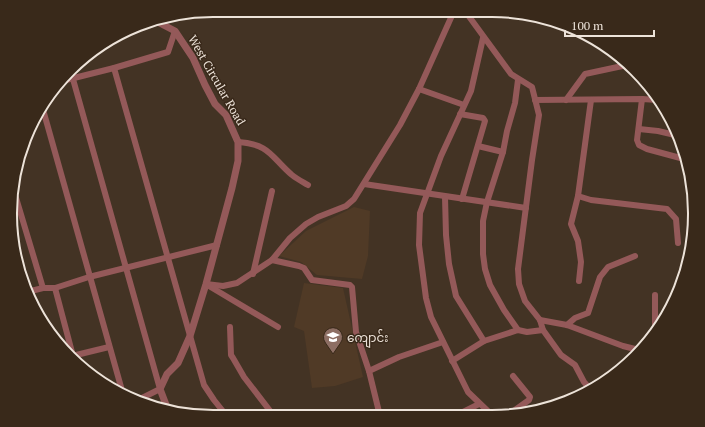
<svg xmlns="http://www.w3.org/2000/svg" width="705" height="427" viewBox="0 0 705 427" font-family="'PT Serif','Noto Sans Myanmar',serif">
<style>
.built{fill:#503a26}
.lines{fill:none;stroke-linecap:round;stroke-linejoin:round}
.minor{stroke:#945959;stroke-width:6}
.tertiary{stroke:#945959;stroke-width:7}
.labels{text-anchor:middle;dominant-baseline:central;stroke-width:3;stroke-linejoin:round;paint-order:stroke}
.street-label{font-size:12px;fill:#ede3d9;stroke:#39291a}
.poi-label{font-size:12px;fill:#ede3d9;stroke:#39291a;text-anchor:start}
.rim{fill:none;stroke:#ede3d9;stroke-width:2}
</style>
<rect width="100%" height="100%" fill="#433324"/>
<g class="built">
<path d="M354 207 370 211 368 256 362 279 317 275 301 262 279 256 306 231Z"/>
<path d="M304 283 343 288 363 377 335 386 312 388 304 331 294 327Z"/>
</g>
<g class="lines">
<g class="minor">
<path d="M465 11 511 74 532 87 539 115 532 160 518 269 519 284 525 301 540 320 543 330 561 355 575 365 584 382 592 391"/>
<path d="M483 38 471 91 441 156 420 213 419 245 426 298 431 317 468 392 494 417"/>
<path d="M114 68 204 385 214 400 226 415"/>
<path d="M71 72 160 389 136 401"/>
<path d="M62 81 114 68 168 52 175 31"/>
<path d="M419 89 464 105"/>
<path d="M642 99 637 140 639 145 647 149 684 159"/>
<path d="M535 100 642 99 658 100"/>
<path d="M566 100 585 74 627 65"/>
<path d="M591 100 578 196 591 200 667 209 676 219 678 243"/>
<path d="M42 106 123 394"/>
<path d="M460 114 483 118 485 121 462 199"/>
<path d="M639 129 658 131 675 135"/>
<path d="M238 142C270 144 271 157 292 175 297 179 303 182 308 185"/>
<path d="M478 146 503 152"/>
<path d="M364 184 526 208"/>
<path d="M14 191 43 288"/>
<path d="M578 196 571 224 578 241 581 262 579 281"/>
<path d="M445 197 446 235 449 264 456 296 484 341"/>
<path d="M272 260 299 266 304 268 312 280 350 285 352 287 356 332 369 371 380 416"/>
<path d="M253 274 272 191"/>
<path d="M206 284 223 286 237 283 272 260 290 238 306 224 318 217 346 206 354 199 400 125 419 89 454 11"/>
<path d="M209 286 278 327"/>
<path d="M55 288 73 356"/>
<path d="M27 292 43 288H55L89 277 217 245"/>
<path d="M540 320 567 325 623 346 639 350"/>
<path d="M567 325 575 318 588 313 600 277 608 267 635 256"/>
<path d="M230 327 231 355 233 358 244 377 274 416"/>
<path d="M518 330 504 310 490 285 485 269 483 254V221L487 202 503 152 507 131 515 103 518 80"/>
<path d="M655 334V295"/>
<path d="M72 356 109 347"/>
<path d="M452 361 484 341 518 330 527 332 543 330"/>
<path d="M369 371 399 357 443 342"/>
<path d="M455 416 479 404"/>
<path d="M505 417 529 400 530 397 513 376"/>
</g>
<path class="tertiary" d="M154 20 175 31 193 58 205 85 215 104 226 115 238 142V161L232 188 206 284 190 336 178 363 167 374 160 389 168 410"/>
</g>
<defs>
<g id="school-pin" transform="scale(1)"><path d="M0 17L-7.5 6A9.5 9.5 0 1 1 7.5 6Z" fill="#8d6e63" stroke="#39291a"/><path d="M0-5L7-2L0 1L-7-2ZM-4 1L0 2.5L4 1V4Q0 6-4 4Z" fill="#fff"/></g>
</defs>
<g fill-rule="evenodd">
<use href="#school-pin" x="333" y="337"/>
</g>
<g class="labels">
<g class="street-label">
<text transform="translate(217 80) rotate(60)">West Circular Road</text>
</g>
<g class="poi-label">
<text x="347" y="337">ကျောင်း</text>
</g>
</g>
<path d="M0 0H705V427H0ZM213 17H492A196 196 0 0 1 688 213V214A196 196 0 0 1 492 410H213A196 196 0 0 1 17 214V213A196 196 0 0 1 213 17Z" fill="#39291a" fill-rule="evenodd"/>
<path class="rim" d="M213 17H492A196 196 0 0 1 688 213V214A196 196 0 0 1 492 410H213A196 196 0 0 1 17 214V213A196 196 0 0 1 213 17Z"/>
<path d="M565 30v6h89v-6" fill="none" stroke="#ede3d9" stroke-width="2"/>
<text x="571" y="30" font-size="12" fill="#ede3d9" stroke="#39291a" stroke-width="3" paint-order="stroke">100 m</text>
</svg>
